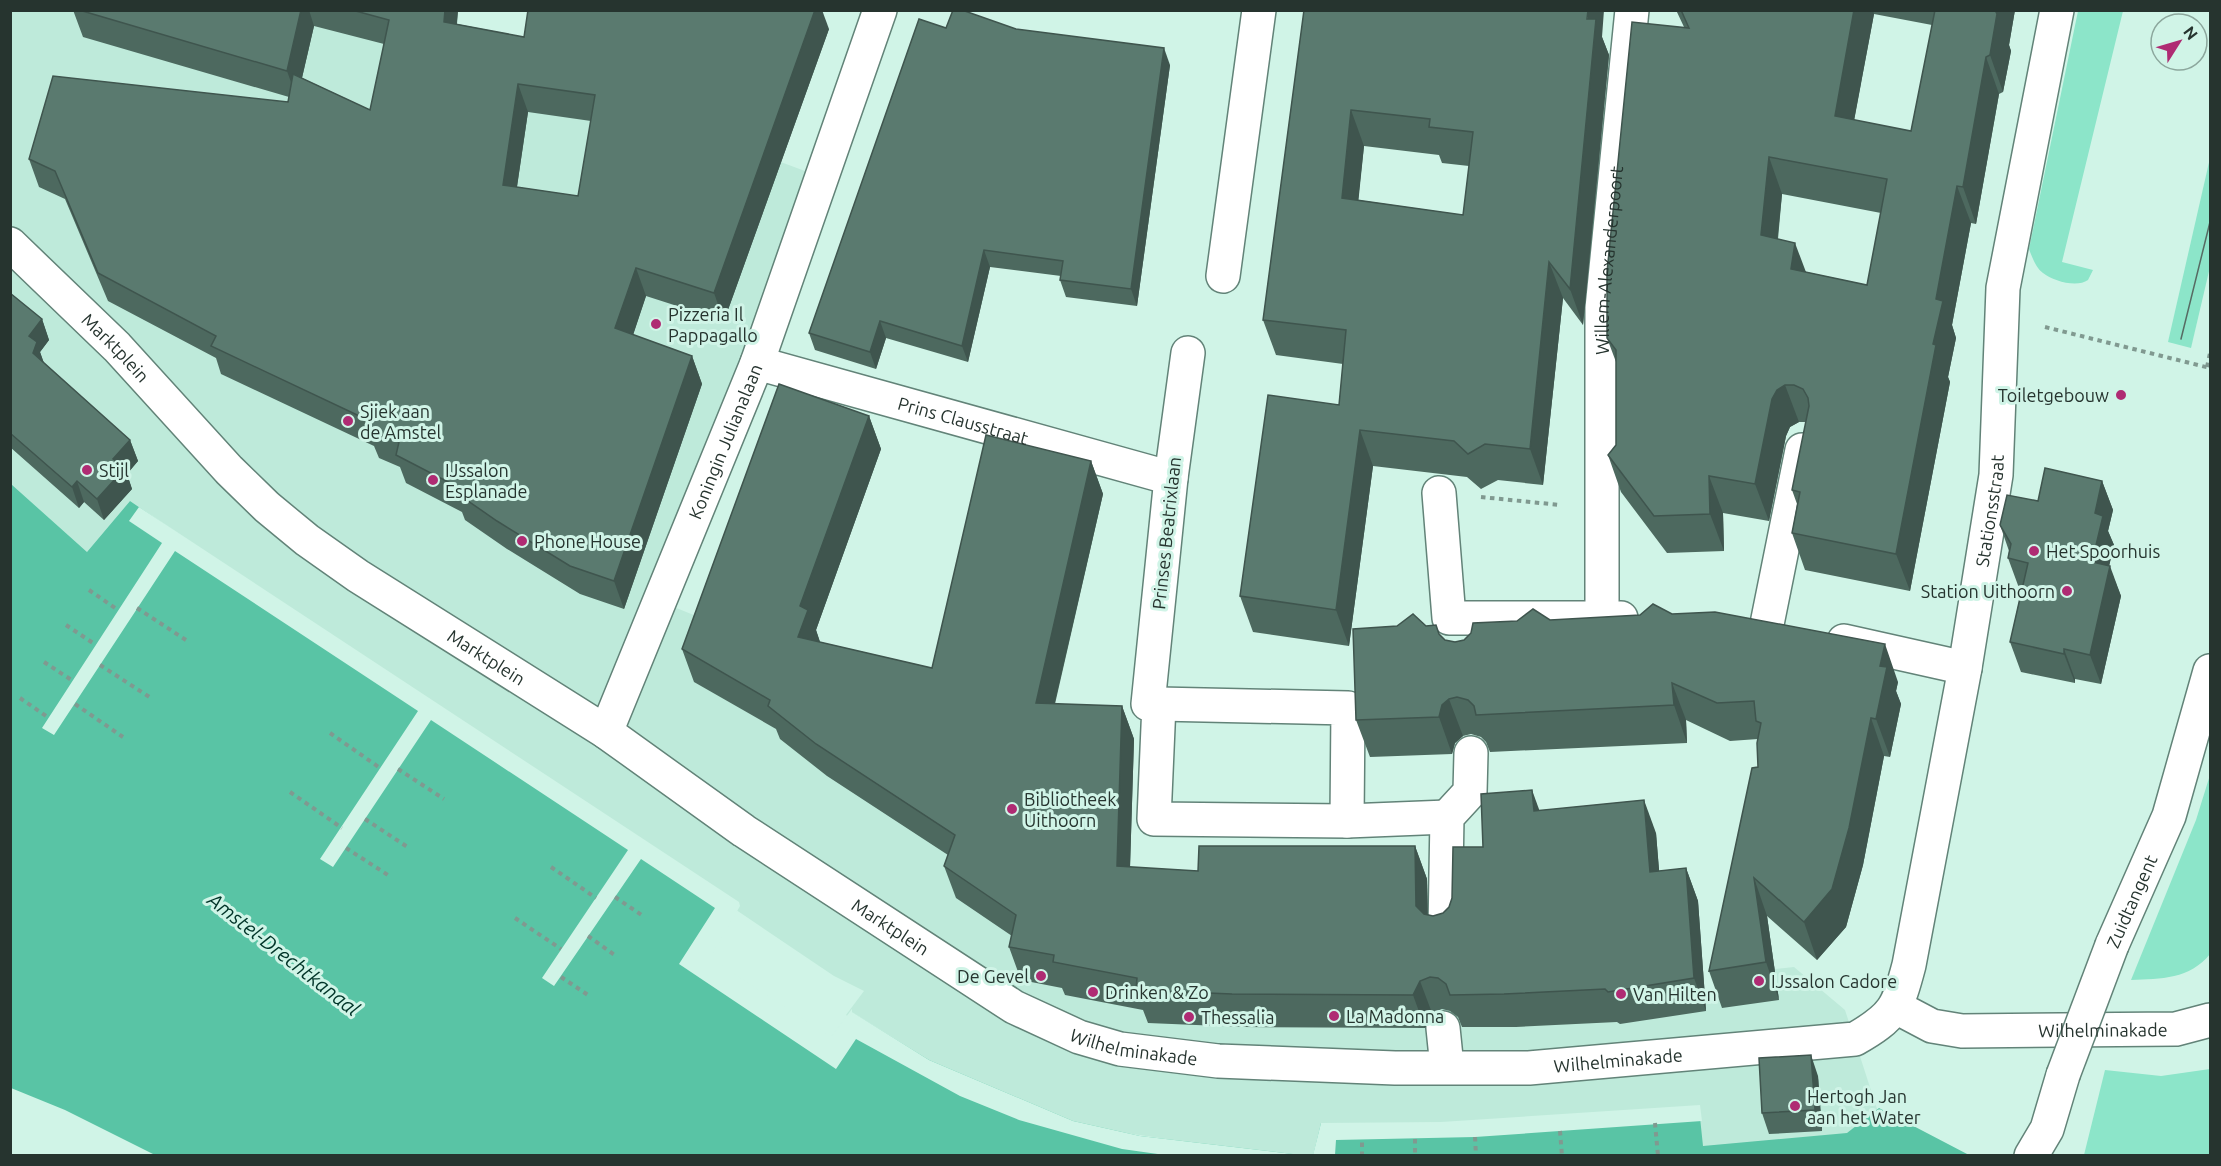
<svg xmlns="http://www.w3.org/2000/svg" width="2221" height="1166" viewBox="0 0 2221 1166" font-family="Ubuntu,sans-serif">
<style>
.built{fill:#beeada}
.green{fill:#8ce5c9}
.water{fill:#59c4a5}
.pier{fill:#d0f4e7}
.lines{fill:none;stroke-linecap:round;stroke-linejoin:round}
.minor-casing{stroke:#628378;stroke-width:36}
.path{stroke:#809990;stroke-width:4;stroke-dasharray:4.5 4.5;stroke-linecap:butt}
.minor{stroke:#fff;stroke-width:33}
.tram{stroke:#566b63;stroke-width:1.5}
.minor-bridge-casing{stroke:#628378;stroke-width:36;stroke-linecap:butt}
.minor-bridge{stroke:#fff;stroke-width:33}
.wall{fill:#4d695f;fill-rule:evenodd}
.shaded-wall{fill:#3f554e}
.building{fill:#5a7a6f;stroke:#3f554e;stroke-width:1.5;fill-rule:evenodd}
.poi-dot{fill:#af2b73;stroke:#d0f4e7;stroke-width:2}
.labels{text-anchor:middle;dominant-baseline:central;stroke-width:6;stroke-linejoin:round;paint-order:stroke}
.street-label{font-size:18px;fill:#26342f;stroke:#d0f4e7}
.poi-label{font-size:18px;fill:#26342f;stroke:#d0f4e7;text-anchor:start}
.water-label{font-size:20px;font-style:italic;fill:#013428;stroke:#d0f4e7}
</style>
<rect width="100%" height="100%" fill="#d0f4e7"/>
<path class="built" d="M454 10 458 12 454 53 661 117 821 177 659 601 716 624 779 731 830 772 1562 1006 1777 984 1775 969 1794 967 1845 1010 1878 1112 1849 1137 1701 1151 1275 1155 1078 1126 927 1064 846 1015 864 991 834 976 130 501 87 552 11 484V11Z"/>
<g class="green">
<path d="M2078 11H2123L2062 262 2093 270 2088 280C2077 288 2053 281 2043 273 2036 268 2032 257 2029 249Z"/>
<path d="M2210 158V267L2191 348 2168 342Z"/>
<path d="M2210 775V954C2190 979 2161 979 2131 980L2196 820Z"/>
<path d="M2210 1069V1155H2084L2105 1070 2161 1076Z"/>
</g>
<g class="water">
<path d="M11 484 87 552 130 501 364 660 738 904 706 959 831 1041 851 1012 929 1060 1073 1121 1140 1136 1301 1155H155L65 1110 11 1088Z"/>
<path d="M1699 1108 1703 1146 1847 1133 1879 1108 1969 1155 1313 1156 1321 1123 1441 1125Z"/>
</g>
<g class="pier">
<path d="M139 507 739 902 740 906 710 958 831 1037 852 1009V1012L929 1060 1073 1121 1140 1136 1301 1155 1172 1156 1122 1149 1019 1120 960 1096 856 1039 836 1069 679 964 715 908 641 859 554 986 542 978 628 850 431 720 333 867 320 859 418 711 175 551 54 735 42 728 162 543 129 521Z"/>
<path d="M1700 1105 1702 1121 1475 1137 1336 1140 1335 1155H1313L1321 1123 1441 1122Z"/>
</g>
<g class="lines">
<g class="minor-casing">
<g id="minor">
<path id="s1" d="M10 244 117 347 229 470 267 507 307 540 358 576 606 732 744 831 1014 1007 1079 1037 1120 1049 1218 1061 1395 1068H1529L1855 1039C1894 1017 1898 1007 1909 965L1965 668 1996 475 2003 288 2057 10"/>
<path d="M1223 276 1259 10"/>
<path d="M1188 353 1171 478 1148 704H1159L1154 819 1347 821 1447 817"/>
<path id="s2" d="M757 363 1171 478"/>
<path d="M1439 493 1449 618H1621"/>
<path id="s3" d="M1602 618V308L1632 10"/>
<path d="M1767 624 1802 450"/>
<path d="M1844 641 1965 668"/>
<path d="M1159 704 1348 708 1347 821"/>
<path id="s4" d="M606 732 757 363 880 10"/>
<path d="M1445 930 1447 817 1470 792 1471 753"/>
<path id="s5" d="M2112 945 2169 816 2210 671"/>
<path id="s6" d="M1896 1007 1932 1026 1962 1031 2176 1029 2210 1020"/>
<path d="M1443 1028 1447 1067"/>
<path d="M2031 1156 2047 1129 2063 1075"/>
</g>
</g>
<g class="path">
<path d="M2045 327 2210 368"/>
<path d="M2207 367 2210 353"/>
<path d="M1481 497 1560 505"/>
<path d="M89 590 118 610"/>
<path d="M137 608 189 642"/>
<path d="M66 625 96 645"/>
<path d="M44 662 73 681"/>
<path d="M100 665 151 698"/>
<path d="M20 698 49 718"/>
<path d="M75 704 123 737"/>
<path d="M330 733 380 768"/>
<path d="M398 769 444 799"/>
<path d="M290 792 342 828"/>
<path d="M365 819 409 848"/>
<path d="M346 848 391 877"/>
<path d="M551 867 596 898"/>
<path d="M615 897 643 916"/>
<path d="M515 918 561 949"/>
<path d="M588 936 616 956"/>
<path d="M561 977 588 995"/>
<path d="M1655 1123 1658 1156"/>
<path d="M1560 1131 1562 1156"/>
<path d="M1475 1137 1476 1156"/>
<path d="M1415 1139V1156"/>
<path d="M1362 1156V1140"/>
</g>
<use href="#minor" class="minor"/>
<path class="tram" d="M2181 339 2210 222"/>
<g class="minor-bridge-casing">
<path id="minor-bridge" d="M2063 1075 2112 945"/>
</g>
<use href="#minor-bridge" class="minor-bridge"/>
</g>
<g class="wall">
<path d="M73 10H458L457 24 524 37 829 29 724 321 646 296 633 335 692 356 702 384 624 609 580 594 507 549 465 520 462 512 406 483 400 467 379 458 374 446 221 374 216 358 108 301 65 199 39 187 29 159 288 102 289 97 83 37ZM314 26 384 44 370 110 302 78ZM528 112 591 121 578 196 517 187Z"/>
<path d="M1304 10 1602 37 1609 55 1583 325 1563 298 1543 485 1498 480 1481 489 1467 477 1373 466 1349 646 1253 632 1240 596 1339 405 1343 364 1276 355 1263 320ZM1364 146 1439 155 1442 163 1469 166 1463 215 1358 200Z"/>
<path d="M1676 10H2015L2009 45 2011 51 2003 92 1999 94 1976 224 1971 223 1952 325 1956 338 1948 377 1950 382 1910 591 1805 570 1792 533 1797 504 1792 490 1806 422H1799L1790 427 1786 436 1769 521 1723 513 1724 551 1667 553 1621 492 1608 455 1616 445V362L1607 338 1684 27ZM1874 14 1932 25 1911 131 1854 120ZM1782 194 1881 213 1867 285 1806 272 1778 239Z"/>
<path d="M946 28 1016 29 1170 65 1137 306 1066 297 1060 280 1061 276 990 267 968 362 886 338 876 369 815 350 809 333Z"/>
<path d="M10 293 42 319 49 340 40 352 44 364 130 440 138 461 127 474 132 489 104 520 84 502 79 508 10 447Z"/>
<path d="M869 416 881 449 816 630 820 642 932 668 1091 461 1103 494 1055 704 1122 706 1134 739 1130 867 1198 871 1415 846 1427 879 1428 915 1433 916 1443 913 1449 907 1483 847 1540 810 1656 833 1659 871 1686 868 1698 901 1706 1011 1620 1024 1617 1022 1516 1027H1462L1458 1017 1450 1011 1442 1009 1432 1013 1425 1028 1244 1027 1148 1023 1143 1010 1065 995 1062 988 1021 980 1009 947 1012 936 956 898 944 866 948 855 827 776 780 739 776 729 694 682 682 649Z"/>
<path d="M2102 481 2113 510 2108 531 2114 545 2109 566 2121 596 2101 684 2075 679V683L2021 672 2010 642 2022 588H2019L2008 558 2009 551 2000 525 2038 501Z"/>
<path d="M1672 614 1898 682 1896 691 1901 704 1890 757 1884 756 1863 865 1846 927 1817 960 1767 916 1779 1000 1722 1008 1709 971 1758 767V739L1730 741 1686 720 1687 743 1490 752 1486 742 1481 737 1471 734 1463 736 1455 743 1452 754 1370 757 1356 720 1397 626H1426L1439 634 1445 640 1455 642 1550 620Z"/>
<path d="M1818 1076 1822 1131 1769 1134 1762 1113Z"/>
</g>
<g class="shaded-wall">
<path d="M301 10H309L314 26 297 99 287 71Z"/>
<path d="M445 10H458L454 50 444 22Z"/>
<path d="M811 10H822L829 29 724 321 714 293Z"/>
<path d="M1588 10H1604L1602 37 1609 55 1583 325 1570 289Z"/>
<path d="M1854 10H1873L1874 14 1848 153 1835 116Z"/>
<path d="M1995 10H2015L2009 45 2011 51 2003 92 1990 55Z"/>
<path d="M1164 48 1170 65 1137 306 1131 289Z"/>
<path d="M1986 57 1999 94 1976 224 1963 187Z"/>
<path d="M518 84 528 112 513 213 503 185Z"/>
<path d="M1351 110 1364 146 1355 234 1342 198Z"/>
<path d="M1769 157 1782 194 1774 272 1761 235Z"/>
<path d="M1957 186 1971 223 1952 325 1956 338 1948 377 1950 382 1910 591 1896 554 1936 299Z"/>
<path d="M1795 243 1809 280 1791 269Z"/>
<path d="M984 250 990 267 968 362 962 346Z"/>
<path d="M1549 262 1563 298 1543 485 1530 449Z"/>
<path d="M636 268 646 296 626 356 615 328Z"/>
<path d="M42 319 49 340 40 352 44 363 33 353 29 336Z"/>
<path d="M880 321 886 338 876 369 870 352Z"/>
<path d="M692 356 702 384 624 609 614 581Z"/>
<path d="M1785 385 1799 422 1790 427 1786 436 1769 521 1755 484 1772 399 1777 390Z"/>
<path d="M869 416 881 449 816 630 820 642 798 637 800 606Z"/>
<path d="M1360 430 1373 466 1349 646 1336 610Z"/>
<path d="M130 440 138 461 127 474 132 489 104 520 97 499 113 459Z"/>
<path d="M1091 461 1103 494 1047 736 1036 703Z"/>
<path d="M1709 476 1723 513 1724 551 1710 514Z"/>
<path d="M77 481 84 502 79 508 72 487Z"/>
<path d="M2102 481 2113 510 2108 531 2114 545 2103 592 2092 562 2095 513Z"/>
<path d="M2110 566 2121 596 2101 684 2090 655Z"/>
<path d="M1885 644 1898 682 1896 691 1901 704 1890 757 1876 719 1880 666Z"/>
<path d="M2064 649 2075 679V683L2064 654Z"/>
<path d="M1672 683 1686 720 1687 743 1674 705Z"/>
<path d="M1449 699 1463 736 1455 743 1452 754 1439 717 1442 705Z"/>
<path d="M1122 706 1134 739 1129 899 1117 866Z"/>
<path d="M1871 718 1884 756 1863 865 1846 927 1817 960 1804 922Z"/>
<path d="M1532 790 1544 823 1534 811Z"/>
<path d="M1644 800 1656 833 1662 905 1650 872Z"/>
<path d="M1415 846 1427 879 1428 939 1416 906Z"/>
<path d="M1686 868 1698 901 1706 1011 1694 978Z"/>
<path d="M1754 878 1767 916 1779 1000 1766 962Z"/>
<path d="M1420 981 1432 1013 1425 1028 1413 995Z"/>
<path d="M1811 1055 1818 1076 1822 1131 1815 1110Z"/>
</g>
<g class="building">
<path d="M79 10H301L287 71Z"/>
<path d="M352 10H445L444 22 524 37 528 10H815L714 293 636 268 615 328 692 356 614 581 570 566 497 521 455 492 458 487 396 455 399 442 369 430 370 421 211 346 216 336 98 273 55 171 29 159 53 76 288 102 293 74 370 110 389 20ZM518 84 595 95 578 196 503 185Z"/>
<path d="M953 10H962L1016 29 1164 48 1131 289 1060 280 1063 261 984 250 962 346 880 321 870 352 809 333 919 19 946 28Z"/>
<path d="M1304 10H1588L1587 19H1596L1570 289 1549 262 1530 449 1485 444 1468 454 1454 441 1360 430 1336 610 1240 596 1268 395 1339 405 1346 330 1263 320ZM1351 110 1430 119 1429 127 1473 132 1463 215 1342 198Z"/>
<path d="M1681 10H1854L1835 116 1911 131 1935 10H1995L1997 14 1990 55 1986 57 1963 187 1957 186 1936 299 1943 301 1933 344 1936 345 1896 554 1792 533 1800 492 1792 490 1809 406 1808 398 1803 389 1794 385H1785L1777 390 1772 399 1755 484 1709 476 1710 514 1654 516 1608 455 1616 445V350L1607 338V272L1632 22 1689 28ZM1769 157 1887 179 1867 285 1791 269 1795 243 1761 235Z"/>
<path d="M10 293 42 319 29 336 37 342 33 353 130 440 113 459 125 468 97 499 77 481 72 487 10 433Z"/>
<path d="M779 384 869 416 800 606 808 610 798 637 932 668 986 435 1091 461 1036 703 1122 706 1117 866 1198 871 1199 846H1415L1416 906 1424 914 1433 916 1443 913 1449 907 1452 898 1453 847H1483L1481 794 1532 790 1534 811 1644 800 1650 872 1686 868 1694 978 1608 992 1605 989 1504 994 1450 995 1446 984 1438 978 1430 977 1420 981 1413 995 1232 994 1136 990 1137 978 1053 962 1054 955 1009 947 1016 915 944 866 955 835 816 744 768 706 770 700 682 649Z"/>
<path d="M2045 468 2102 481 2095 513 2103 516 2092 562 2110 566 2090 655 2064 649V654L2010 642 2028 563 2008 558 2011 544 2000 525 2007 495 2038 501Z"/>
<path d="M1653 604 1672 614 1715 612 1885 644 1880 666 1887 667 1876 719 1871 718 1849 828 1832 889 1804 922 1754 878 1766 962 1709 971 1752 768 1758 767 1757 743 1761 723 1756 721 1754 701 1717 703 1672 683 1674 705 1476 715 1474 706 1468 700 1457 697 1449 699 1442 705 1439 717 1356 720 1353 629 1397 626 1413 614 1426 626 1436 625 1439 634 1445 640 1455 642 1464 640 1471 633 1473 623 1517 621 1533 609 1550 620 1640 615Z"/>
<path d="M1811 1055 1815 1110 1762 1113 1759 1058Z"/>
</g>
<g class="poi-dot">
<circle cx="656" cy="324" r="6"/>
<circle cx="2121" cy="395" r="6"/>
<circle cx="348" cy="421" r="6"/>
<circle cx="87" cy="470" r="6"/>
<circle cx="433" cy="480" r="6"/>
<circle cx="522" cy="541" r="6"/>
<circle cx="2034" cy="551" r="6"/>
<circle cx="2067" cy="591" r="6"/>
<circle cx="1012" cy="809" r="6"/>
<circle cx="1041" cy="976" r="6"/>
<circle cx="1759" cy="981" r="6"/>
<circle cx="1093" cy="992" r="6"/>
<circle cx="1621" cy="994" r="6"/>
<circle cx="1334" cy="1016" r="6"/>
<circle cx="1189" cy="1017" r="6"/>
<circle cx="1795" cy="1106" r="6"/>
</g>
<g class="labels">
<g class="street-label">
<text stroke="none"><textPath href="#s3" startOffset="358">Willem-Alexanderpoort</textPath></text>
<text stroke="none"><textPath href="#s1" startOffset="148">Marktplein</textPath></text>
<text stroke="none"><textPath href="#s2" startOffset="214">Prins Clausstraat</textPath></text>
<text stroke="none"><textPath href="#s4" startOffset="314">Koningin Julianalaan</textPath></text>
<text stroke="none"><textPath href="#s1" startOffset="2676">Stationsstraat</textPath></text>
<text transform="translate(1166 533) rotate(-84)">Prinses Beatrixlaan</text>
<text stroke="none"><textPath href="#s1" startOffset="634">Marktplein</textPath></text>
<text stroke="none"><textPath href="#s5" startOffset="48">Zuidtangent</textPath></text>
<text stroke="none"><textPath href="#s1" startOffset="1120">Marktplein</textPath></text>
<text stroke="none"><textPath href="#s6" startOffset="212">Wilhelminakade</textPath></text>
<text stroke="none"><textPath href="#s1" startOffset="1395">Wilhelminakade</textPath></text>
<text stroke="none"><textPath href="#s1" startOffset="1881">Wilhelminakade</textPath></text>
</g>
<g class="poi-label">
<text x="668" y="314">Pizzeria Il<tspan x="668" dy="21">Pappagallo</tspan></text>
<text x="2109" y="395" text-anchor="end">Toiletgebouw</text>
<text x="360" y="411">Sjiek aan<tspan x="360" dy="21">de Amstel</tspan></text>
<text x="99" y="470">Stijl</text>
<text x="445" y="470">IJssalon<tspan x="445" dy="21">Esplanade</tspan></text>
<text x="534" y="541">Phone House</text>
<text x="2046" y="551">Het Spoorhuis</text>
<text x="2055" y="591" text-anchor="end">Station Uithoorn</text>
<text x="1024" y="799">Bibliotheek<tspan x="1024" dy="21">Uithoorn</tspan></text>
<text x="1029" y="976" text-anchor="end">De Gevel</text>
<text x="1771" y="981">IJssalon Cadore</text>
<text x="1105" y="992">Drinken &amp; Zo</text>
<text x="1633" y="994">Van Hilten</text>
<text x="1346" y="1016">La Madonna</text>
<text x="1201" y="1017">Thessalia</text>
<text x="1807" y="1096">Hertogh Jan<tspan x="1807" dy="21">aan het Water</tspan></text>
</g>
<g class="water-label">
<text transform="translate(284 954) rotate(38)">Amstel-Drechtkanaal</text>
</g>
</g>
<rect width="2221" height="1166" fill="none" stroke="#26342f" stroke-width="24"/>
<g transform="translate(2179 42) rotate(53)"><circle r="28" fill="#d0f4e7" stroke="#8ca79d" stroke-width="1.5"/>
<path d="M0-4.5L10 22L0 15L-10 22Z" fill="#af2b73"/>
<text y="-9" font-size="16" font-weight="bold" text-anchor="middle" fill="#26342f">N</text>
</g>
</svg>
